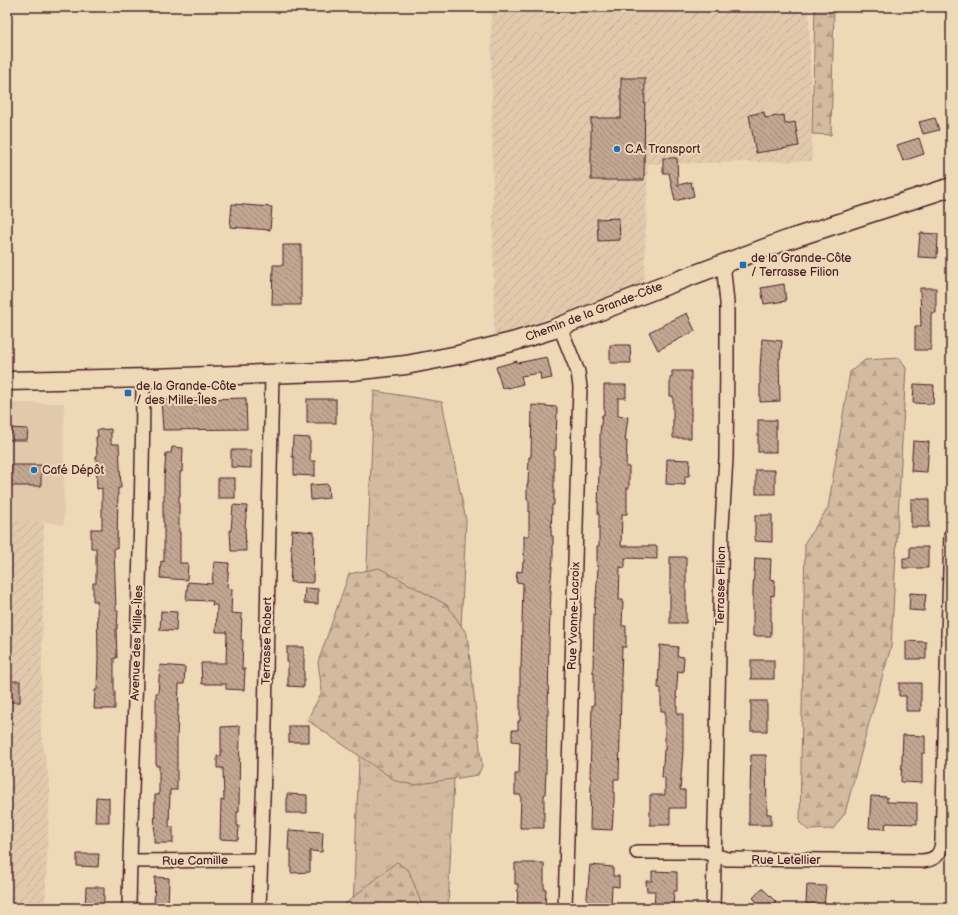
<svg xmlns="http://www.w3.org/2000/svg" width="958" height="915" viewBox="0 0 958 915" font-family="'Balsamiq Sans',sans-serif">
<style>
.built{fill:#e1caac}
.industrial{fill:url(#industrial-furrows)}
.grass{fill:url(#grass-tufts);stroke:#8e6d66}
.forest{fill:url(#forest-firs);stroke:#8e6d66}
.building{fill:url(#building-back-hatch);stroke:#4a1f2b}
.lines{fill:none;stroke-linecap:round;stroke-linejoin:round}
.minor-casing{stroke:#4a1f2b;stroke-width:16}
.secondary-casing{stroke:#4a1f2b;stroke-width:21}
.minor{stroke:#eed9b7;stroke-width:13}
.secondary{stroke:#eed9b7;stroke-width:18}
.poi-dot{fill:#1f6fb2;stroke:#eed9b7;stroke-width:1.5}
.labels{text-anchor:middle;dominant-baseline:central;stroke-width:4;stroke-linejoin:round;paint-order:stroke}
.poi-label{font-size:12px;fill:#4a1f2b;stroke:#eed9b7;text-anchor:start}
.street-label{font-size:12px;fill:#4a1f2b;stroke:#eed9b7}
</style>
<defs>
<pattern id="industrial-furrows" width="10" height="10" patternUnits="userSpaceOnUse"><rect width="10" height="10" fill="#e1caac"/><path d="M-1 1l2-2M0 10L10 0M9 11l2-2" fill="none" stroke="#c3ad94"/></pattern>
<pattern id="grass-tufts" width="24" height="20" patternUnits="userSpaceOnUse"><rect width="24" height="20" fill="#d3bba0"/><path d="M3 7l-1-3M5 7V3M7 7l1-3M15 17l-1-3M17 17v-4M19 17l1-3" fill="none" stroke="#b7a08a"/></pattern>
<pattern id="forest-firs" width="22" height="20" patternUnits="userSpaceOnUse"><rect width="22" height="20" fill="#d3bba0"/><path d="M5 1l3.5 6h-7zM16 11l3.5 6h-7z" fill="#b7a08a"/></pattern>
<pattern id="building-back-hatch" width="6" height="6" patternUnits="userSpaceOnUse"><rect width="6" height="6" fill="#c2a892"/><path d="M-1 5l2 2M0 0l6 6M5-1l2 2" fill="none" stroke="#a08877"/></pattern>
</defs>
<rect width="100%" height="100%" fill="#eed9b7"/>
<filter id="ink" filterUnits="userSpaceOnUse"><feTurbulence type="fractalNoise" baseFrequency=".025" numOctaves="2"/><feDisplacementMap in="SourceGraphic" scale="8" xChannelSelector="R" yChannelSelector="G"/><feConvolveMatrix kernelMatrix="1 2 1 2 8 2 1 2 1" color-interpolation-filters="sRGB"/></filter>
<g filter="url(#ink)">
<path class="built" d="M7 403H64V525L44 522 7 520Z"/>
<g class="industrial">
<path d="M491 7H809L812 161 648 164 644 285 494 338Z"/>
<path d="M7 520 44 522 41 733 50 787 45 908H7Z"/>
</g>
<path class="grass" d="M374 391 442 402 466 520 448 908H353Z"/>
<g class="forest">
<path d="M815 7H834L831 135 812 134Z"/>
<path d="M900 358 906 368 891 647 869 723 845 813 833 829 808 830 800 823 805 542 828 508 850 372 865 360Z"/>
<path d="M379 568 447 605 467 634 482 766 478 775 414 785 396 781 307 720 322 692 318 662 349 574Z"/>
<path d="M397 862 409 871 423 908H340Z"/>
</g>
<g class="building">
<path d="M621 78H645L644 180H591V118H621Z"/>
<path d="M764 112 765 118 784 115 785 124 795 122 799 146 756 153 749 115Z"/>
<path d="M935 118 939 130 923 134 919 122Z"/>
<path d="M919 138 924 154 903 161 897 145Z"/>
<path d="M663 158H677L678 185 691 182 694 196 675 201 669 173H663Z"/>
<path d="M232 204 272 207 270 230 230 227Z"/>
<path d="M619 218 620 240 598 241 597 219Z"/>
<path d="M920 233 938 234 937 258 918 257Z"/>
<path d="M283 245H301V305H272L273 265H283Z"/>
<path d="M784 284 786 301 764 304 761 288Z"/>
<path d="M920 288H936V313H931V350H915V326H921Z"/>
<path d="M687 313 695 331 658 350 649 332Z"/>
<path d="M762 339 782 341 780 359H779L780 401 760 402V368Z"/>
<path d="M610 345H630L631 363H610Z"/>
<path d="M547 357 552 378 541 380 540 373 521 376 523 384 508 388V387L502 388 496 367 517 361V363Z"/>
<path d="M672 371H691V438H673V396H670V377H672Z"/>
<path d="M914 384 934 385 933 404 913 403Z"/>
<path d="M604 385H626V398H618V416L628 417 625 441H627L626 467H629V488H627V514H622L621 546H657V559L625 558V568L620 567 619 600H623L622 626H626V647H622L621 679H622V693H621L619 779H614V801L612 830 590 829 591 778H590L592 705H594V673H593L594 617 595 599H596L598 567H597V546H599V514H598L599 467H600V433L602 415H604Z"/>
<path d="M246 398 247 429 163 430 161 400Z"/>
<rect x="307" y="399" width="29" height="24"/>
<path d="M532 405 557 407 556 450H554V505H552L551 536H553V557L550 590H551L549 641 548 715H547L546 770 545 795H544V828H520L521 795H515V774H519L520 742 512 741V730H518V721H520V668H521L523 583 516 582 517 571 522 572 523 562H524V536H529V501L527 500V484H528L529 457H531Z"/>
<rect x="758" y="420" width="18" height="32"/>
<path d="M7 428 28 429 27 440H7Z"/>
<path d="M111 429V444H119L121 488H118L117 548H114L116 611H118L117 629H116L117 658H114V691H115V709H94L95 690H97L98 658 97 601H93V583H96V548H91V529H102V488L97 489 96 456H97L96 437H98L97 430Z"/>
<path d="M293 437 310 438V461H315V476L294 475V457H292Z"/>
<path d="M913 441 929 442 927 472 911 471Z"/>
<path d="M172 447 183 448 182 472H180V496H179V532H180V563H188L187 580 160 578 161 561 164 562V522H163V501H164V479L166 453H171Z"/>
<path d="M231 450H251V468L231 467Z"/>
<path d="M667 459 690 460 689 476H685V485L666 484Z"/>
<rect x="7" y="465" width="34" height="21"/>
<rect x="756" y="470" width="19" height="24"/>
<rect x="218" y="478" width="17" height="20"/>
<path d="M328 484 329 498 311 500 310 485Z"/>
<rect x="911" y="499" width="18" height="28"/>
<path d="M233 505 247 506 245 527 246 551H231L230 530H231Z"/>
<path d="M755 515H772V542L755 541Z"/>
<path d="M292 530 314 532 313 583 290 582 292 550H291Z"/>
<path d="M910 547H928V568H903V558H910Z"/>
<rect x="670" y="557" width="16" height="66"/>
<path d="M755 558 771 559 770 579 775 580 774 596 771 595V636H753V590Z"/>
<path d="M214 562 229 563 227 588 232 589 231 613 242 614 241 640H243L242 669H245L244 690 226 689V684H202L201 663H226L227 632H216L217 605H212L213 601 186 600 188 582 212 584Z"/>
<path d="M305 588 318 589V604L304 603Z"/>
<path d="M910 593 926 594 924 611 909 610Z"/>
<path d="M161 611 177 612 176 631 160 630Z"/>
<path d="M906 641 926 642V659H906Z"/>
<path d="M660 645 678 647 677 656 684 657 683 672 678 671 676 697H677V714H683V751L680 790H685V808H670V825H650V795H665V778L662 777 664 750H665V711H661V688H658Z"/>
<path d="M287 647H304V687L288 686V662H287Z"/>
<rect x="751" y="660" width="23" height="19"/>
<path d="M160 665 185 667 184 684H179L177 739V790H170L169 827H173V843H154L155 795H159V766H156V693H158Z"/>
<rect x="7" y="681" width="13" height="21"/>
<path d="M899 683H921V711H906V696H899Z"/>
<rect x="751" y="701" width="16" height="30"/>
<path d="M240 726 239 812H237V826H239L238 840 220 839 221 800H224L223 768H217V756H221V727Z"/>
<rect x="289" y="726" width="20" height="16"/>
<path d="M903 735 925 736V753H922V783L901 782Z"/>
<path d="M751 755H766L767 814H771V825H749V795L750 796Z"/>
<path d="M287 794 307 795V813H287Z"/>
<path d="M871 796 887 797V802L917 803V824L886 823 885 829 869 828Z"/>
<path d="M96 797 109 798V822H95Z"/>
<path d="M289 830 323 832 322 852 310 851V872L291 873V850H288Z"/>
<path d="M77 854H99L98 867 77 866Z"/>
<path d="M515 863H544V889H546L545 908H517L518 884H515Z"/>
<path d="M590 865 613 867V876H619V887L612 886 611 908H586Z"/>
<path d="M652 871 677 872V891H674L673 908H654L655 891H647L646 881H652Z"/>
<path d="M155 877 169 878 168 908H154Z"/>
<path d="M807 885 826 886 824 906 806 904Z"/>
<path d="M86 887H104V908H85Z"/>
<path d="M762 888 776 902 770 908H750L757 902 753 898Z"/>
</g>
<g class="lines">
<g class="minor-casing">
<g id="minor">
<path d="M560 327 578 372 580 387 565 908"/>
<path d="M637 852H704L727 859H731L922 861C935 860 941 855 942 841L951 535"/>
<path d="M130 861 261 860"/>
<path d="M129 908C132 731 143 555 143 378"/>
<path d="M259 908 264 772 272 374"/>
<path d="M713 908 722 526 726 458 727 361V303L724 272 722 264"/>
</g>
</g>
<g class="secondary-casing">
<path id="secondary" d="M7 381 152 378 352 371 406 365 458 355 512 342 551 330 656 289 787 240 951 187"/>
</g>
<use href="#minor" class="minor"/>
<use href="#secondary" class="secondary"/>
</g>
</g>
<g class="poi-dot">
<circle cx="617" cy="149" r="4"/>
<rect x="739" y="261" width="8" height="8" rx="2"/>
<rect x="124" y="389" width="8" height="8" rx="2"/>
<circle cx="34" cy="470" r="4"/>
</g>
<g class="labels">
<g class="poi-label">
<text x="625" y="149">C.A. Transport</text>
<text x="751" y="258">de la Grande-Côte<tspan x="751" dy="14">/ Terrasse Filion</tspan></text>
<text x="136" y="386">de la Grande-Côte<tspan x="136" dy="14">/ des Mille-Îles</tspan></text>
<text x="42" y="470">Café Dépôt</text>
</g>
<g class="street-label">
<text transform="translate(594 312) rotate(-21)">Chemin de la Grande-Côte</text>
<text transform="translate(721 586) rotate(-89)">Terrasse Filion</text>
<text transform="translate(574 616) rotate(-88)">Rue Yvonne-Lacroix</text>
<text transform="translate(267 641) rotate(-89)">Terrasse Robert</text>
<text transform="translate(137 643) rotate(-88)">Avenue des Mille-Îles</text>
<text x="786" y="860">Rue Letellier</text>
<text transform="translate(195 861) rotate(-1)">Rue Camille</text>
</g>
</g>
<rect width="958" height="915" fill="none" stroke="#eed9b7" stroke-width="24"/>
<rect x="12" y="12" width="934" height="891" fill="none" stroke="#4a1f2b" stroke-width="1.5" filter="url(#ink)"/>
</svg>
